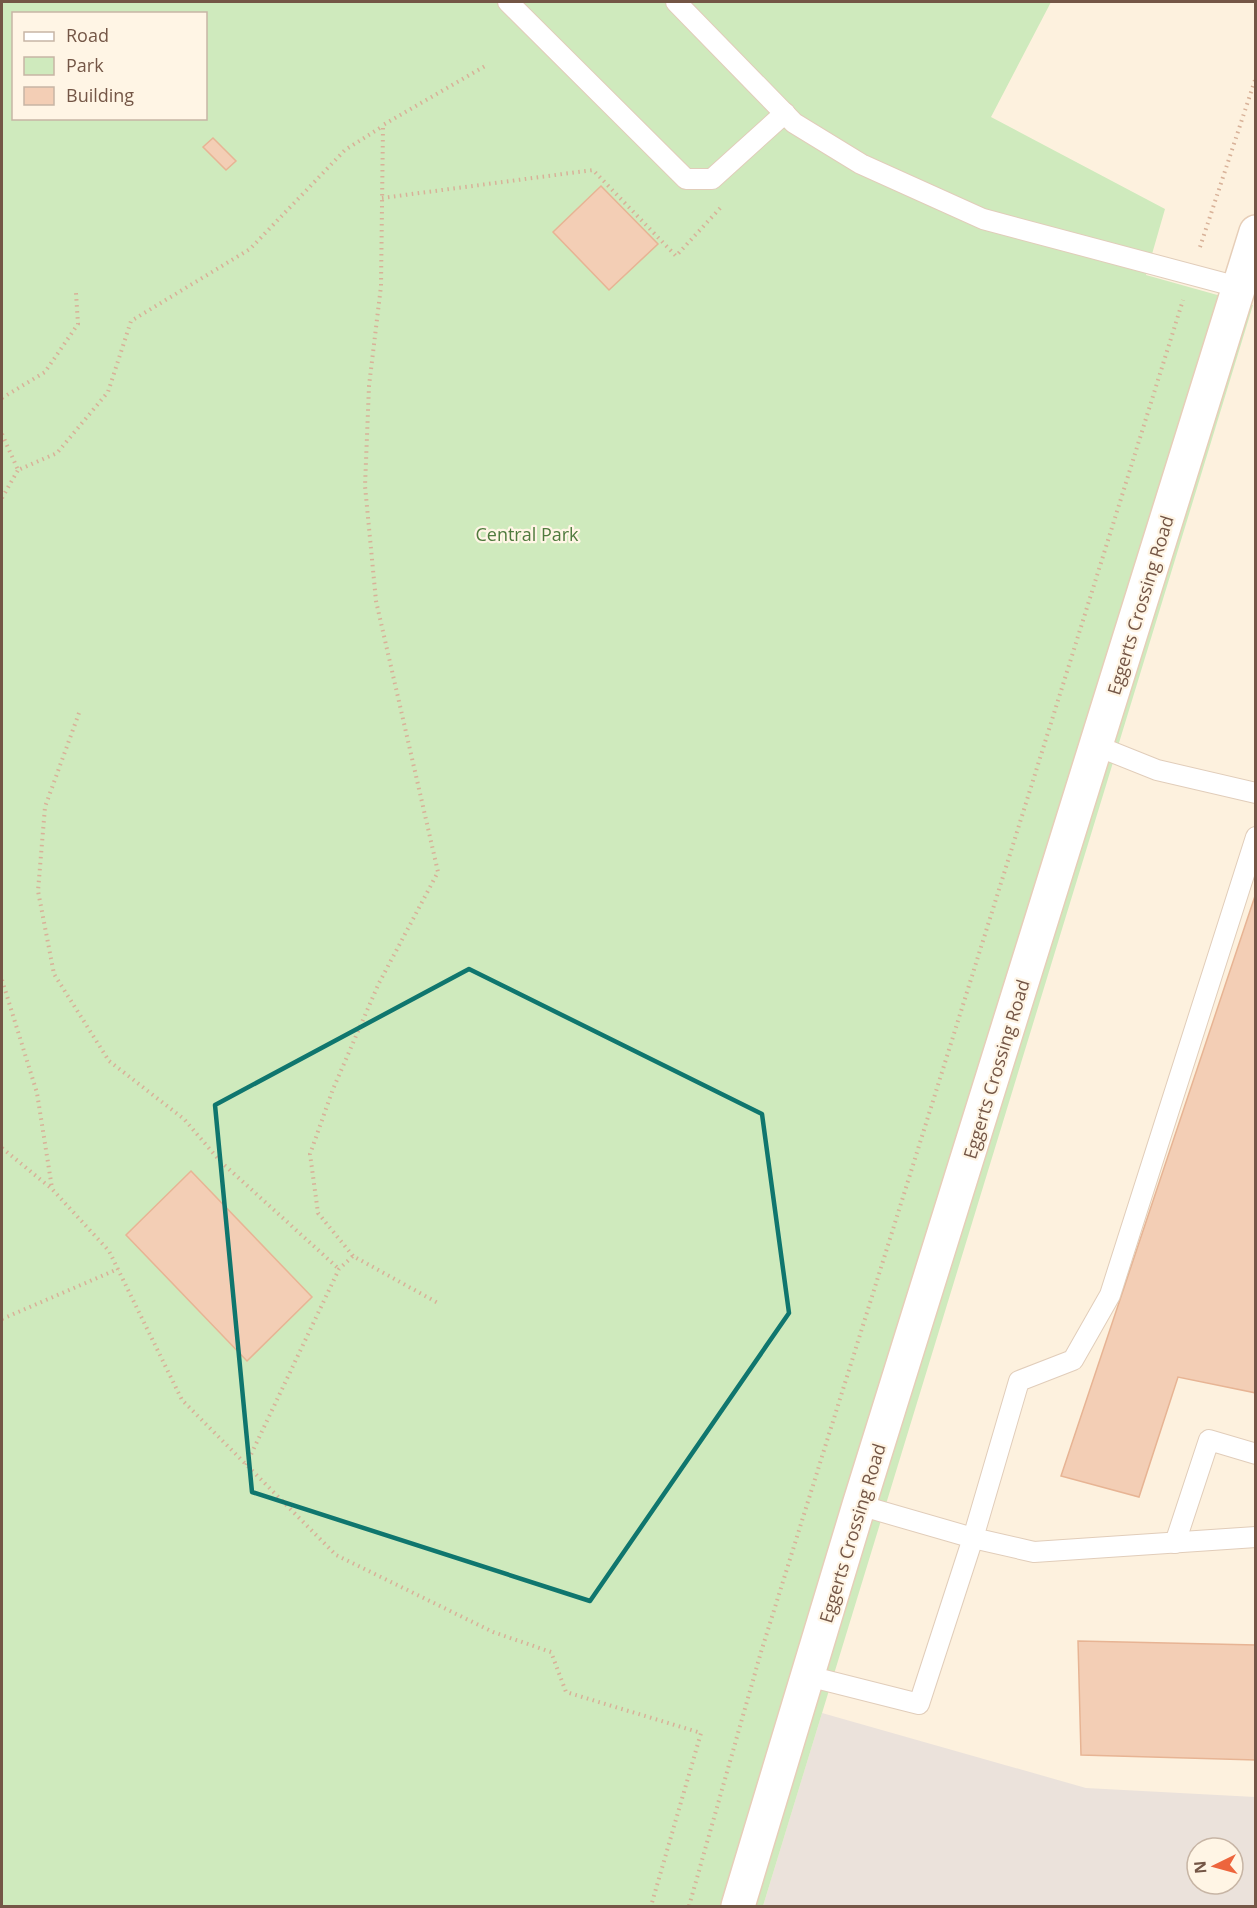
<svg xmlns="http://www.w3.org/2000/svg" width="1257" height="1908" viewBox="0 0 1257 1908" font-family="'Open Sans',sans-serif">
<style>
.industrial{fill:#ebe2db;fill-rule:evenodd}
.green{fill:#cfeabd;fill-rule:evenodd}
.building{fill:#f3ceb5;stroke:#e7b494;stroke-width:1.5}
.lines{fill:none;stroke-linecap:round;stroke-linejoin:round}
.lane-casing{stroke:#e1cdba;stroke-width:22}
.secondary-casing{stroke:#e6ceb8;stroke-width:36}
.path{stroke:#d8b198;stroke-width:4;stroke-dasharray:1.5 4.5;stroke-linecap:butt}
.lane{stroke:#fff;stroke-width:20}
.secondary{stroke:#fff;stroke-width:33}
.marked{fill:none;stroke:#0f766e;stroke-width:4.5;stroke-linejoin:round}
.labels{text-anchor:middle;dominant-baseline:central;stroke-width:4.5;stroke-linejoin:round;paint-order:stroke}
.park-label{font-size:18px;fill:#4f7a3d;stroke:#fff5e5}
.street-label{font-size:18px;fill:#745646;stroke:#fff5e5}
</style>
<rect width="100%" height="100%" fill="#fdf1de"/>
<path class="industrial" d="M822 1713 1086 1788 1255 1797V1906H763ZM1197 1848H1233V1884H1197Z"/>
<path class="green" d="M2 2H1051L991 117 1165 209 1146 275 1253 305 763 1906H2ZM14 14H206V118H14Z"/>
<g class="building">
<path d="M213 138 236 161 226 170 203 147Z"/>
<path d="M601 186 658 244 609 290 553 232Z"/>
<path d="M1256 893V1393L1178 1377 1139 1497 1061 1476Z"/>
<path d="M191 1171 312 1297 247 1361 126 1235Z"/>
<path d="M1078 1641 1256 1645V1760L1081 1755Z"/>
</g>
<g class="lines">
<g class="lane-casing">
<g id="lane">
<path d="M508 2 686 179H712L785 113"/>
<path d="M676 2 794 123 861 164 983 219 1238 287"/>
<path d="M1097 746 1157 770 1256 793"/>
<path d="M1256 837 1110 1295 1073 1360 1019 1381 973 1538 1034 1552 1256 1537"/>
<path d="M1175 1543 1209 1440 1256 1454"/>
<path d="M808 1676 919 1704 973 1538 859 1505"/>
</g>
</g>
<g class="secondary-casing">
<path id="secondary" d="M738 1906 859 1505 1256 232"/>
</g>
<g class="path">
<path d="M382 198 593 170 676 256 723 205"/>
<path d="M1200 247 1256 77"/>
<path d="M2 398 45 372 78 324 76 293"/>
<path d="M2 434 18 470 57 453 108 392 131 321 250 249 345 150 383 126"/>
<path d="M2 498 18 470"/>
<path d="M79 713 45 807 38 891 54 974 109 1061 184 1119 220 1161 339 1269"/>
<path d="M2 980 37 1093 52 1188"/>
<path d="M2 1148 52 1189 109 1251 182 1400 336 1555 493 1632 551 1652 566 1692 701 1733 651 1906"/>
<path d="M353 1256 318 1213 310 1154 333 1089 379 983 438 872 376 601 365 486 369 386 381 286 383 125 485 66"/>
<path d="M2 1319 118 1269"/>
<path d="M246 1465 339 1269 353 1256 438 1303"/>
<path d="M689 1906 761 1652 1183 300"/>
</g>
<use href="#lane" class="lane"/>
<use href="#secondary" class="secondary"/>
</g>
<path class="marked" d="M469 969 762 1114 789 1313 590 1601 252 1492 215 1105Z"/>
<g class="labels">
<g class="park-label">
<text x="527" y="534">Central Park</text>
</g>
<g class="street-label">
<text transform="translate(1140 605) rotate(-73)">Eggerts Crossing Road</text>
<text transform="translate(996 1069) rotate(-73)">Eggerts Crossing Road</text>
<text transform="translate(852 1533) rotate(-73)">Eggerts Crossing Road</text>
</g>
</g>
<rect width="1257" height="1908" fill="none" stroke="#745646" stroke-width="6"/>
<rect x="12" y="12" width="195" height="108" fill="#fff5e5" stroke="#c7b5a5" stroke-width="1.5"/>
<rect x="24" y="32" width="30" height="9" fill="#ffffff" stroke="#c7b5a5" stroke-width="1.5"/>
<text x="66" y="42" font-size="18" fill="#745646">Road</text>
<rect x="24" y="57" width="30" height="18" fill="#cfeabd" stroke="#c7b5a5" stroke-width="1.5"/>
<text x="66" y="72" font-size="18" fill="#745646">Park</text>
<rect x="24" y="87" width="30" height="18" fill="#f3ceb5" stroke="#c7b5a5" stroke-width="1.5"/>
<text x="66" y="102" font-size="18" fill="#745646">Building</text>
<g transform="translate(1215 1866) rotate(265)"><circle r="28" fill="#fff5e5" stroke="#c7b5a5" stroke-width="1.5"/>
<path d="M0-4.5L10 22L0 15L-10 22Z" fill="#ed653d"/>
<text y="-9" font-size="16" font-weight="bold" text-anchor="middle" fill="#745646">N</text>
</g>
</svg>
